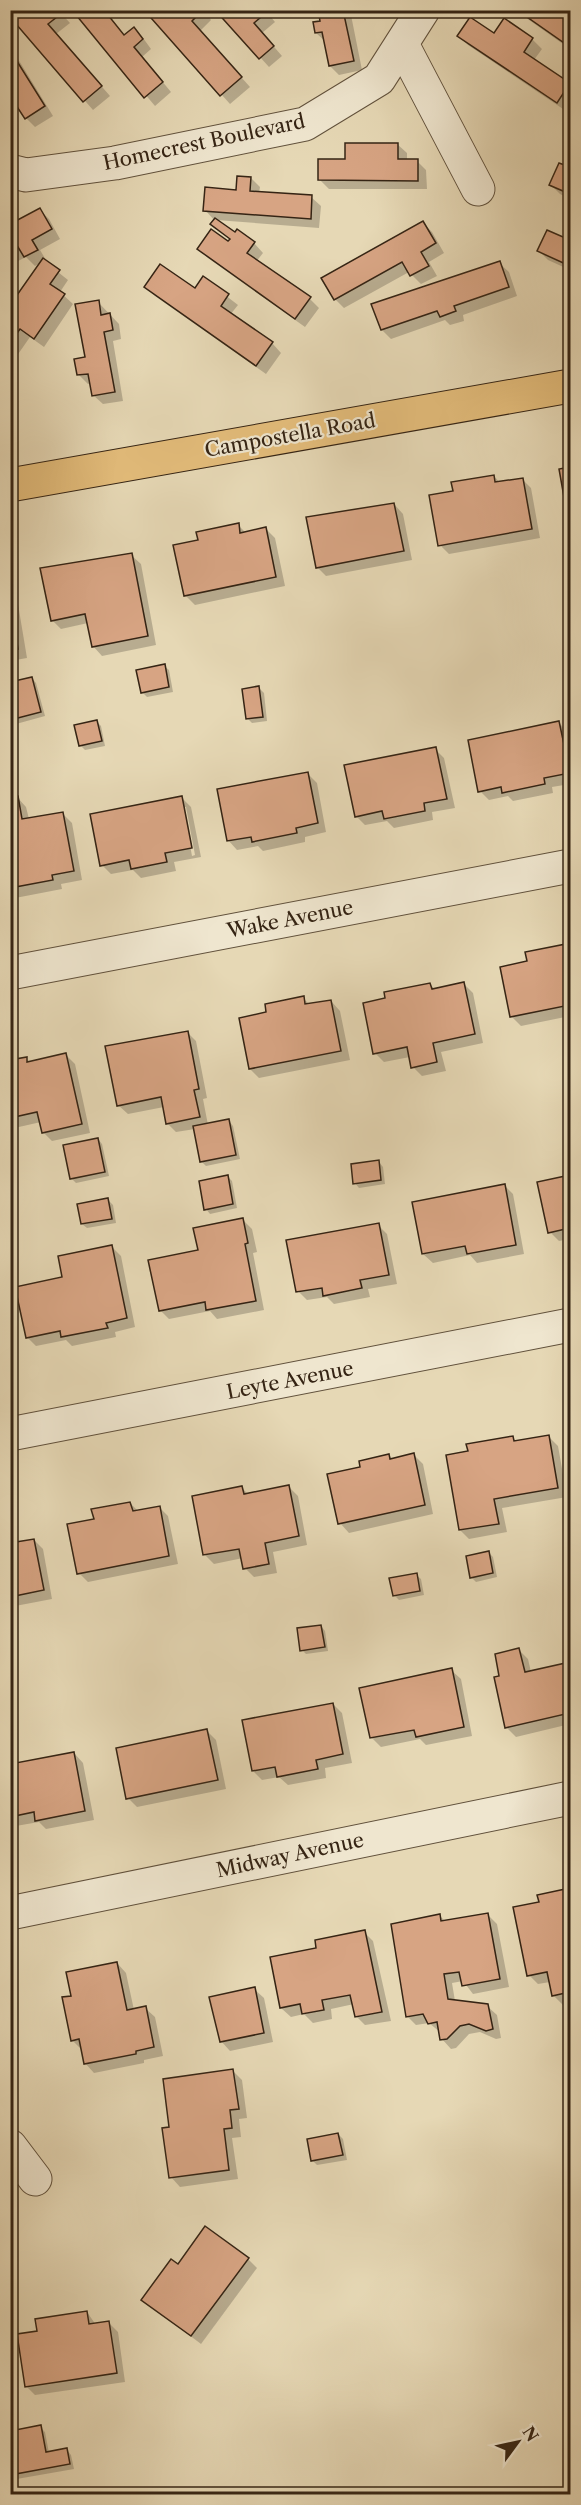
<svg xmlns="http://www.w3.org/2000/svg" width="581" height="2505" viewBox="0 0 581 2505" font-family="'Libre Caslon Text',serif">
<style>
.shadow{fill:#0003;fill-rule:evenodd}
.building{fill:#d7a483;stroke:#352414;stroke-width:1.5}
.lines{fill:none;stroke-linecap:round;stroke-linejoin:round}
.minor-casing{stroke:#61513c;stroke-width:35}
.major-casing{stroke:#352414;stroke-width:35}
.minor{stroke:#efe6cf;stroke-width:33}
.major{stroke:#e3bc7a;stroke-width:33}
.labels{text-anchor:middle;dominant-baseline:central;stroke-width:4.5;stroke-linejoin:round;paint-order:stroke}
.street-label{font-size:20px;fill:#352414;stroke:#efe6cf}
</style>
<rect width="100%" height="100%" fill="#e6d8b5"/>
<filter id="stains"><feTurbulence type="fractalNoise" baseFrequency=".00333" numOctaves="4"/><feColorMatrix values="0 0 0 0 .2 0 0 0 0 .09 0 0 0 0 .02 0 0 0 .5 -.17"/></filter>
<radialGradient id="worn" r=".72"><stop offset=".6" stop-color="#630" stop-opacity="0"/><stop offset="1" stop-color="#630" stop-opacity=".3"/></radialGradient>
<g class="shadow">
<path d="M37 10 41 16 58 10 70 23 56 34 110 96 93 110 10 15Z"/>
<path d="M74 10 125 36 143 38 151 49 142 57 171 92 155 106Z"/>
<path d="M146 10H203L211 20 200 31 250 87 230 104Z"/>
<path d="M217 10H265L275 22 262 33 282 56 269 67Z"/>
<path d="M320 10H350L362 70 339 75 330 66 326 42 316 33 322 22Z"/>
<path d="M515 10H570V49Z"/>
<path d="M504 20 532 39 542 49 534 60 570 86V105L566 111 468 45 459 36 495 35Z"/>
<path d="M10 46 53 116 35 127 26 118 10 93Z"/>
<path d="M397 144 407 153V161H417L426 170 427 189H329L320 180 347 161Z"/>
<path d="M559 165 570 169V199L560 194 551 185Z"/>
<path d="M251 178 260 187 259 193 311 197 321 206 319 228 216 220 254 243 263 253 256 262 310 299 319 308 305 327 208 258 199 249 229 243 231 240 212 224 215 221 205 210 237 191Z"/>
<path d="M40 210 49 219 60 239 40 250 46 260 44 261 68 280 60 292 73 304 44 347 30 337 14 360 10 358V307L42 262 35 266 26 257 10 265V226Z"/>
<path d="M423 223 432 232 444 253 429 262 437 276 421 284 409 272 344 308 335 299Z"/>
<path d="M547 232 570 242V270L548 260 539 251Z"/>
<path d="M499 263 509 272 517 296 463 315 464 321 450 325 445 320 391 339 382 330Z"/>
<path d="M203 278 238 305 230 315 272 343 281 353 266 374 155 296 146 287 195 290Z"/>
<path d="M98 302 119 324 121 339 113 341 123 401 103 404 93 395 92 383 88 384 79 375 86 359Z"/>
<path d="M570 468V520L561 470Z"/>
<path d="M494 476 500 483 522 479 531 488 540 538 449 554 440 545 454 492Z"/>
<path d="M394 504 403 514 412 560 326 576 317 567Z"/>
<path d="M238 525 246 533 266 529 275 538 285 586 195 605 186 596Z"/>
<path d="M131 555 141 564 156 645 102 656 93 646 88 623 61 629 52 620Z"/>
<path d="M10 581 15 586 27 658 10 661Z"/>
<path d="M164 666 169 670 173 692 147 697 142 692Z"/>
<path d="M32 678 36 683 45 716 16 724 11 719Z"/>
<path d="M259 688 264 693 267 721 252 723 247 718Z"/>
<path d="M96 721 101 726 105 746 85 750 80 745Z"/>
<path d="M559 723 568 732 570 745V784L552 787 553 793 513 801 508 796 489 800 480 791Z"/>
<path d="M435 749 444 758 455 808 432 812 433 820 394 828 387 821 365 825 356 816Z"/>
<path d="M308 774 317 783 326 832 305 837V842L263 851 258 846 237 850 228 840Z"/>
<path d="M17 797 26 807 29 819 63 814 72 823 82 880 61 884 62 889 10 899V799Z"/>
<path d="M182 798 191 807 201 857 174 862 176 871 141 878 133 870 111 874 102 865ZM183 807H186L195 855 192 856Z"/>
<path d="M566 946 570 951V1016L521 1026 511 1016 529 963Z"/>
<path d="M430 984 435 990 464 984 473 993 483 1043 441 1052 446 1071 422 1076 413 1067 410 1057 384 1062 375 1053 387 999Z"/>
<path d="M303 998 310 1005 331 1001 340 1011 350 1060 259 1078 250 1069 268 1013Z"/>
<path d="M187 1032 196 1041 207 1098 203 1099 208 1125 229 1121 233 1126 240 1159 206 1166 201 1161 195 1129 176 1132 167 1123 164 1107 128 1114 118 1105Z"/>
<path d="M66 1055 75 1064 90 1133 52 1141 43 1132 41 1122 10 1129V1062L26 1058 30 1063Z"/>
<path d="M98 1139 102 1144 109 1176 76 1183 71 1178Z"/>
<path d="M379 1162 383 1167 385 1184 359 1188 355 1183Z"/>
<path d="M227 1176 232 1181 237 1208 210 1214 206 1209Z"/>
<path d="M570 1177V1239L559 1241 550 1232 539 1183Z"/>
<path d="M504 1185 513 1194 524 1254 477 1263 470 1255 433 1263 423 1254Z"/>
<path d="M108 1200 113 1205 116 1223 87 1228 82 1224Z"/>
<path d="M243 1220 252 1229 257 1252 253 1253 264 1310 217 1319 210 1311 169 1319 160 1310Z"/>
<path d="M378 1225 387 1234 397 1284 368 1289 370 1297 334 1304 327 1297 307 1300 298 1291Z"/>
<path d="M112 1247 121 1256 135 1327 115 1332 116 1337 72 1346 66 1340 36 1346 27 1337 64 1278Z"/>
<path d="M549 1437 558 1446 567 1497 502 1508 507 1532 469 1539 460 1530 469 1452 513 1438 517 1442Z"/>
<path d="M389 1455 393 1460 414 1455 423 1464 433 1514 349 1533 340 1523 362 1468Z"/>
<path d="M289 1487 298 1496 307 1545 273 1552 277 1573 254 1577 245 1568 243 1558 214 1564 205 1555 242 1488 249 1495Z"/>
<path d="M130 1503 138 1511 159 1507 168 1516 178 1564 88 1582 79 1573 96 1520Z"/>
<path d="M34 1540 43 1549 52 1599 10 1607V1545Z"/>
<path d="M488 1552 493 1557 497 1577 476 1582 471 1577Z"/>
<path d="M416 1575 421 1579 424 1595 399 1600 394 1595Z"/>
<path d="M321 1626 325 1631 328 1651 306 1654 302 1650Z"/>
<path d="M519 1650 528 1659 531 1672 570 1663V1724L516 1737 506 1727 501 1677Z"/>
<path d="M451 1670 461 1679 472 1736 426 1745 420 1739 381 1747 371 1737Z"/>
<path d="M333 1704 342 1713 352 1763 325 1768 326 1778 288 1785 279 1777 262 1780 253 1771Z"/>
<path d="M207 1731 216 1740 226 1789 137 1807 128 1798Z"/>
<path d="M74 1753 83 1763 94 1820 46 1829 39 1822 10 1827V1765Z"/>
<path d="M570 1889V2003L563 2005 554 1996 550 1982 538 1984 529 1975 541 1903 539 1896Z"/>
<path d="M488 1915 497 1924 509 1987 473 1994 463 1981 452 1983 455 2001 487 2006 497 2015 501 2038 496 2039 480 2032 469 2034 456 2048 451 2049 442 2039 440 2032 429 2023 416 2025 407 2016 440 1916 446 1922Z"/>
<path d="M364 1932 373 1941 391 2021 365 2025 356 2016 354 2004 331 2009 332 2019 313 2023 304 2014 291 2017 281 2008 318 1949Z"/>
<path d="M117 1963 126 1973 134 2010 145 2008 155 2017 163 2056 144 2060V2063L94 2073 85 2063 82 2050 72 2040V1997Z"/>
<path d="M254 1989 264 1998 273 2042 230 2051 221 2041Z"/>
<path d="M233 2071 242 2080 247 2118 239 2119 241 2137 232 2138 238 2179 180 2187 171 2177Z"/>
<path d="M338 2134 343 2139 347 2160 317 2165 313 2161Z"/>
<path d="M248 2259 257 2268 201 2344 143 2300 178 2266Z"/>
<path d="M87 2312 96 2325 109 2323 118 2332 125 2382 35 2395 26 2386 39 2332Z"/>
<path d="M40 2427 45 2432 49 2453 67 2450 71 2455 74 2469 11 2480 10 2432Z"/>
</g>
<g class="building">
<path d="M10 10H37L40 15 45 10H60L62 13 48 24 102 86 83 102 10 17Z"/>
<path d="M72 10H104L124 35 134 27 143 39 134 47 163 82 144 98Z"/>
<path d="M144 10H203L192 21 242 77 220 96Z"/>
<path d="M215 10H265L267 12 254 23 274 46 259 59Z"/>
<path d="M318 10H343L354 61 329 66 322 32 315 33 313 22 320 21Z"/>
<path d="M517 10H570V47Z"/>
<path d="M470 17 494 33 504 18 533 38 524 52 570 83 557 103 457 36Z"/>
<path d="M10 50 45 106 25 119 10 96Z"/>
<path d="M345 143H398V159H418V181L318 180V159H345Z"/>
<path d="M559 163 570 167V194L549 185Z"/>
<path d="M237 176 251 177 250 191 312 195 311 219 203 211 205 187 236 190Z"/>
<path d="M40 208 52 229 32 240 38 250 24 257 18 247 10 251V224Z"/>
<path d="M215 218 235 232 237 229 255 242 247 253 311 297 295 319 197 249 211 229 228 241 230 239 210 224Z"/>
<path d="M423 221 436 243 421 252 429 266 410 276 402 262 334 300 321 278Z"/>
<path d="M547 230 570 240V266L537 251Z"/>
<path d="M43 258 60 270 50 284 65 294 34 339 20 329 10 343V305Z"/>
<path d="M500 261 509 287 454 306 456 311 440 317 437 311 381 330 371 304Z"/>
<path d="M160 264 195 288 203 276 229 294 221 306 273 342 256 366 144 287Z"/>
<path d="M99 300 101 315 110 313 113 330 104 332 115 392 92 396 88 374 77 375 74 359 85 357 75 304Z"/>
<path d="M570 467V520H568L559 469Z"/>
<path d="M494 475 495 482 523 478 532 529 438 546 429 495 453 491 451 482Z"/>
<path d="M394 503 404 551 316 568 306 517Z"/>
<path d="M239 523 240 533 266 527 276 577 184 596 173 545 198 540 196 532Z"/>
<path d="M132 553 148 636 92 647 85 614 51 621 40 568Z"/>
<path d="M10 595 18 649 10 650Z"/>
<path d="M165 664 169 687 141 693 136 670Z"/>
<path d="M32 677 41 712 10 720V682Z"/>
<path d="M259 686 263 717 246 719 242 689Z"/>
<path d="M97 720 102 741 79 746 74 725Z"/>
<path d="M559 721 570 773 544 778 545 784 502 793 501 787 478 792 468 740Z"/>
<path d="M436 747 447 799 424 803 425 811 384 819 382 811 355 817 344 765Z"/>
<path d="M308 772 318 823 296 828 297 833 252 842 251 837 227 841 217 789Z"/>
<path d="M18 796 22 819 63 812 74 871 52 875 53 880 10 888V797Z"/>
<path d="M182 796 192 848 165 853 167 862 131 869 129 860 100 866 90 814Z"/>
<path d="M566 944 568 953H570V1005L510 1017 500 967 527 961 525 952Z"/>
<path d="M464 982 475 1034 433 1043 437 1062 411 1068 407 1047 373 1054 363 1003 385 998 384 992 430 983 432 989Z"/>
<path d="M304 996 305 1004 331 1000 341 1051 249 1069 239 1018 266 1012 265 1004Z"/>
<path d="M188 1031 199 1089 194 1090 200 1117 166 1124 161 1097 117 1106 105 1046Z"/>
<path d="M66 1053 82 1124 42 1133 37 1112 10 1118V1060L27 1057V1062Z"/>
<path d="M229 1119 236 1155 200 1162 193 1126Z"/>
<path d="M98 1138 105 1172 70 1179 63 1145Z"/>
<path d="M379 1160 381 1180 353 1184 351 1164Z"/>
<path d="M228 1175 233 1204 204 1210 199 1181Z"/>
<path d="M570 1175V1228L548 1233 537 1182Z"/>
<path d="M505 1184 516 1245 467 1254 465 1246 422 1254 412 1202Z"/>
<path d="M108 1198 112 1219 81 1224 77 1204Z"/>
<path d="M243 1218 248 1243 245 1244 256 1301 206 1310 205 1302 159 1311 148 1260 198 1250 193 1228Z"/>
<path d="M379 1223 389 1275 360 1280 362 1288 323 1296 322 1288 296 1292 286 1240Z"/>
<path d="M112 1245 127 1318 106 1323 108 1328 61 1337 60 1331 26 1338 15 1287 62 1277 58 1256Z"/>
<path d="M549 1435 558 1488 494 1499 499 1524 459 1530 446 1455 468 1451 466 1444 513 1436 514 1441Z"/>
<path d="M414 1453 425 1505 338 1524 327 1474 360 1467 359 1461 389 1454 390 1459Z"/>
<path d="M289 1485 299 1536 265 1543 269 1564 243 1569 239 1549 203 1555 192 1496 242 1486 244 1494Z"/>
<path d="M130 1502 133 1511 160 1506 169 1556 77 1574 67 1524 94 1519 91 1509Z"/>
<path d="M34 1539 44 1590 10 1597V1543Z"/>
<path d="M489 1551 493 1573 470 1578 466 1556Z"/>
<path d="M417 1573 420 1591 393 1596 389 1578Z"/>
<path d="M321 1625 325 1647 300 1651 297 1628Z"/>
<path d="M519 1648 525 1672 570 1662V1713L505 1728 494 1677 499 1676 495 1654Z"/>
<path d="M452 1668 464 1727 416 1737 414 1730 370 1738 359 1688Z"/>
<path d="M333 1703 343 1754 316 1760 318 1769 277 1777 275 1767 252 1771 242 1720Z"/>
<path d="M207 1729 218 1780 126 1799 116 1748Z"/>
<path d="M74 1752 85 1811 35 1821 34 1812 10 1817V1764Z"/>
<path d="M570 1888V1992L552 1996 547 1972 527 1976 513 1907 539 1902 537 1895Z"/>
<path d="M488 1913 500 1979 462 1986 459 1972 444 1974 448 1999 488 2004 493 2029 486 2031 469 2024 460 2026 447 2039 440 2040 437 2022 428 2024 423 2014 406 2017 391 1924 440 1914 441 1921Z"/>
<path d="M365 1930 382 2012 355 2017 350 1995 322 2000 324 2010 302 2014 300 2004 280 2008 270 1957 316 1948 315 1940Z"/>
<path d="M117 1962 127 2010 146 2006 154 2047 136 2051V2054L84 2064 79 2039 71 2041 62 1997 71 1996 66 1972Z"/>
<path d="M255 1987 264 2033 220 2042 209 1997Z"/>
<path d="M233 2069 239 2109 230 2110 232 2128 224 2129 229 2170 169 2178 162 2128 169 2127 163 2079Z"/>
<path d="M338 2133 343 2155 311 2161 307 2139Z"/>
<path d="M205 2226 249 2258 191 2336 141 2300 171 2259 178 2264Z"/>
<path d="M87 2311 89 2324 109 2321 117 2373 25 2387 17 2334 37 2331 35 2319Z"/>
<path d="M41 2425 46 2452 67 2448 70 2464 10 2475V2431Z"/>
</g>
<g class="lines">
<g class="minor-casing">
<g id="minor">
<path d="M402 44 478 189"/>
<path d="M10 171 26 175 115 163 305 124 379 79 423 10"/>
<path d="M10 973 570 866"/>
<path d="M10 1434 570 1325"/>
<path d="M10 1913 570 1798"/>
<path d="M10 2146 35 2179"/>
</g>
</g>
<g class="major-casing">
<path id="major" d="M10 485 570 386"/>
</g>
<use href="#minor" class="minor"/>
<use href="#major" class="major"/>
</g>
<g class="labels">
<g class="street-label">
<text transform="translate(204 142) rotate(-12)">Homecrest Boulevard</text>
<text transform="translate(290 435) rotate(-10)">Campostella Road</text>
<text transform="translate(290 919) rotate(-11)">Wake Avenue</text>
<text transform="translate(290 1380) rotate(-11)">Leyte Avenue</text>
<text transform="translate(290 1855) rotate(-12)">Midway Avenue</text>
</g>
</g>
<rect width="581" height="2505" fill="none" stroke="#e6d8b5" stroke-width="36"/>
<rect x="12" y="12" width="557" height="2481" fill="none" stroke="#352414" stroke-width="3"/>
<rect x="18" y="18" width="545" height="2469" fill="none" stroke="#352414" stroke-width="1.5"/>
<g transform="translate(518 2442) rotate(57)" stroke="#efe6cf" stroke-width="4.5" paint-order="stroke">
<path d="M0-4.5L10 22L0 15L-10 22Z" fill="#352414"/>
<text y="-9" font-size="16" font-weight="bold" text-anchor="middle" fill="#352414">N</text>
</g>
<rect width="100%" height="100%" filter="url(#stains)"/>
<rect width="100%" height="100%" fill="url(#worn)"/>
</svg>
